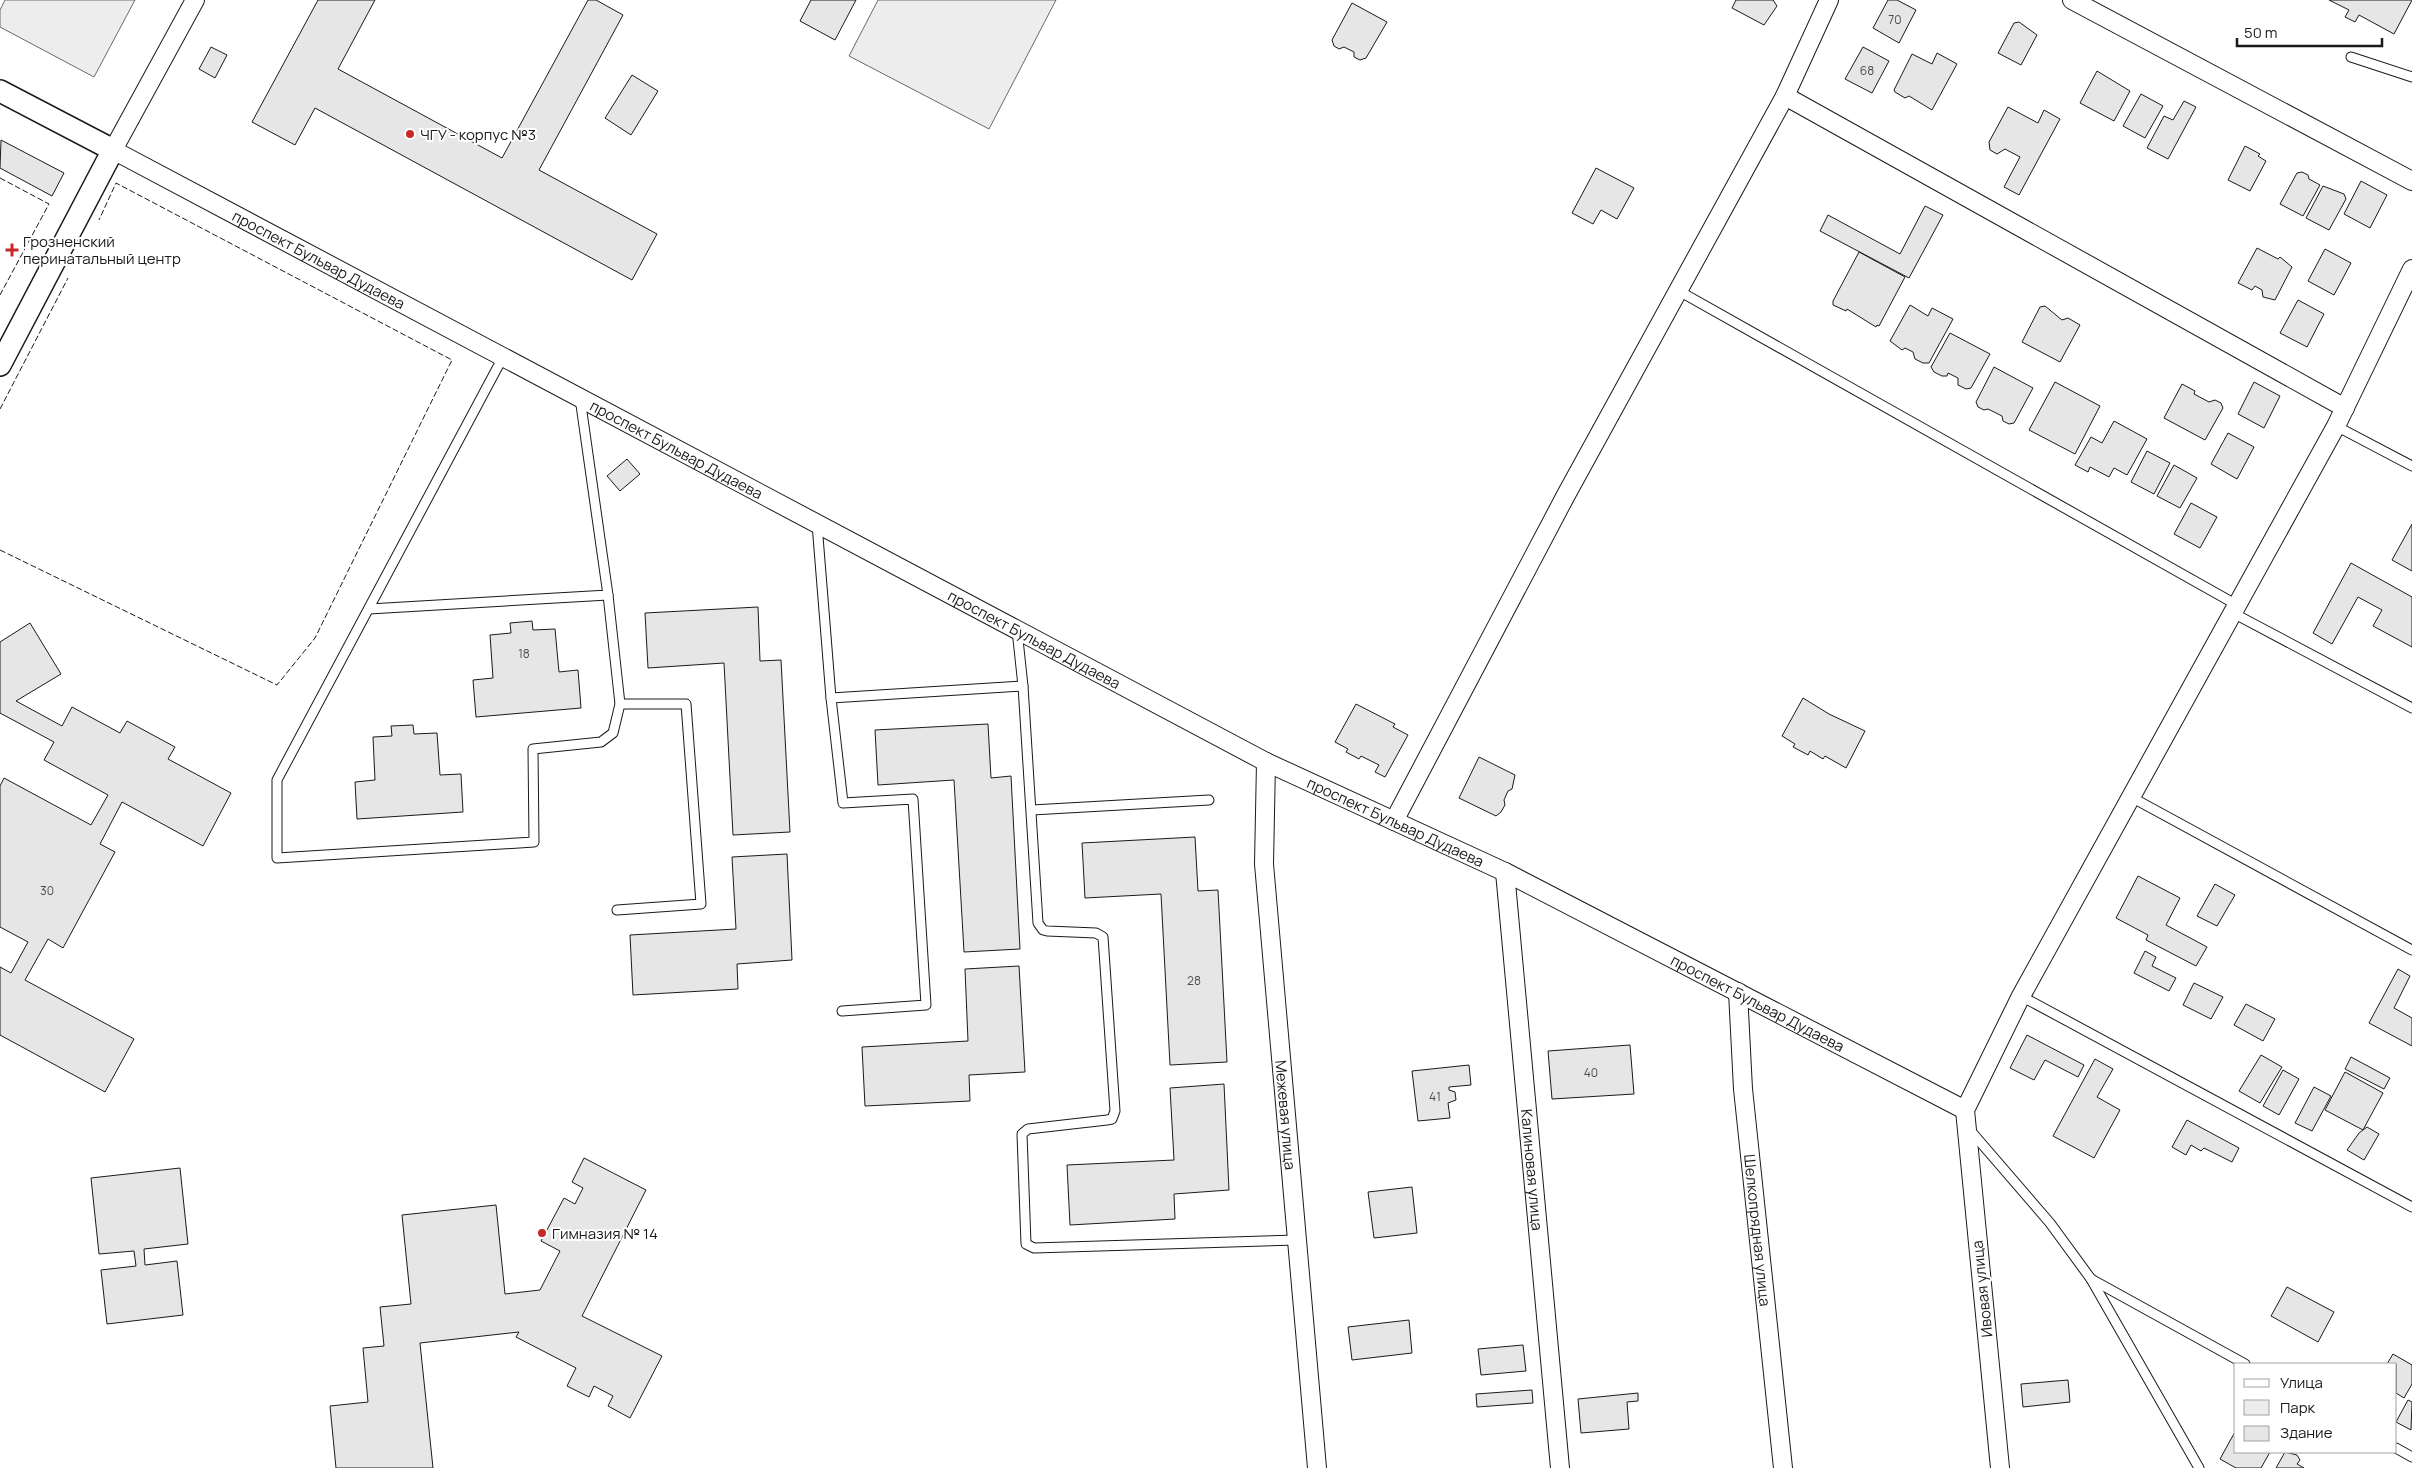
<svg xmlns="http://www.w3.org/2000/svg" width="2412" height="1468" viewBox="0 0 2412 1468" font-family="Manrope,sans-serif">
<style>
.green{fill:#ededed;stroke:#6a6a6a}
.building{fill:#e6e6e6;stroke:#1a1a1a}
.lines{fill:none;stroke-linecap:round;stroke-linejoin:round}
.service-casing{stroke:#1a1a1a;stroke-width:11}
.minor-casing{stroke:#1a1a1a;stroke-width:20}
.tertiary-casing{stroke:#1a1a1a;stroke-width:24}
.service{stroke:#fff;stroke-width:9}
.minor{stroke:#fff;stroke-width:18}
.tertiary{stroke:#fff;stroke-width:21}
.fence{stroke:#1a1a1a;stroke-width:1;stroke-dasharray:6 2.5;stroke-linecap:butt}
.poi-dot{fill:#c62828;stroke:#fff;stroke-width:2}
.labels{text-anchor:middle;dominant-baseline:central;stroke-width:4;stroke-linejoin:round;paint-order:stroke}
.number-label{font-size:12px;fill:#4d4d4d}
.poi-label{font-size:15px;fill:#1a1a1a;stroke:#fff;text-anchor:start}
.street-label{font-size:15px;fill:#1a1a1a;stroke:#fff}
</style>
<rect width="100%" height="100%" fill="#fff"/>
<g class="green">
<path d="M5 0H135L94 77 0 27V10Z"/>
<path d="M878 0H1056L989 129 849 56Z"/>
</g>
<g class="building">
<path d="M318 0H375L338 69 502 158 588 0H596L623 15 539 170 657 234 632 280 315 108 295 145 252 122Z"/>
<path d="M811 0H856L835 40 800 21Z"/>
<path d="M1736 0H1773L1777 6 1764 25 1732 8Z"/>
<path d="M1888 0H1897L1916 10 1899 43 1873 28Z"/>
<path d="M2329 0H2412L2394 34 2359 15 2355 22 2345 17 2349 10Z"/>
<path d="M1352 3 1387 22 1366 58 1360 60 1354 57V52L1344 47 1339 49 1334 46 1332 40Z"/>
<path d="M2019 22 2037 35 2021 65 1998 53 2014 23Z"/>
<path d="M211 47 227 55 215 78 199 69Z"/>
<path d="M1863 47 1889 61 1872 93 1845 79Z"/>
<path d="M1937 53 1957 64 1932 110 1909 96 1905 98 1895 92 1894 90 1912 54 1932 64Z"/>
<path d="M2097 71 2130 91 2114 121 2080 103Z"/>
<path d="M632 75 658 91 631 135 605 118Z"/>
<path d="M2141 94 2163 106 2145 138 2123 126Z"/>
<path d="M2184 101 2196 107 2168 159 2147 148 2164 116 2173 120Z"/>
<path d="M2008 107 2038 123 2044 110 2060 119 2019 195 2004 187 2020 157 2005 149 1997 154 1990 150 1989 142Z"/>
<path d="M1 140 64 173 52 196 0 168Z"/>
<path d="M2245 146 2260 154 2258 156 2266 161 2250 191 2228 180Z"/>
<path d="M1596 168 1634 188 1617 219 1601 210 1593 224 1572 213Z"/>
<path d="M2302 172 2308 175 2309 179 2320 185 2303 216 2280 204 2297 173Z"/>
<path d="M2361 181 2387 195 2370 228 2344 214Z"/>
<path d="M2323 186 2344 194 2346 199 2329 230 2306 218Z"/>
<path d="M1925 206 1943 215 1909 278 1820 231 1828 215 1900 254Z"/>
<path d="M2257 248 2278 259 2280 257 2292 267 2275 300 2263 297 2262 290 2255 286 2252 290 2238 283Z"/>
<path d="M2325 249 2351 263 2334 295 2308 281Z"/>
<path d="M1859 252 1905 277 1879 326 1877 325 1876 327 1847 309 1846 311 1833 305V301Z"/>
<path d="M2298 300 2324 314 2307 347 2280 333Z"/>
<path d="M1910 305 1928 316 1932 308 1953 319 1929 363H1923L1915 359 1913 352 1905 348 1902 350 1890 341Z"/>
<path d="M2045 306 2062 320 2068 318 2080 325 2060 362 2022 342 2040 307Z"/>
<path d="M1950 333 1990 354 1971 388 1966 389 1958 385V378L1948 373 1947 376H1942L1934 372 1931 367Z"/>
<path d="M1994 367 2033 388 2014 423 2009 424 2003 421 2002 416 1988 409 1984 410 1978 407 1976 402Z"/>
<path d="M2055 382 2100 406 2075 454 2029 430Z"/>
<path d="M2254 382 2280 396 2264 428 2238 414Z"/>
<path d="M2182 384 2195 391 2194 394 2209 402 2215 400 2221 403 2223 408 2205 440 2164 418Z"/>
<path d="M2114 421 2147 439 2127 475 2114 468 2109 477 2090 467 2088 472 2075 465 2091 437 2102 443Z"/>
<path d="M2228 433 2254 447 2237 479 2211 464Z"/>
<path d="M2147 451 2170 463 2154 494 2131 482Z"/>
<path d="M627 459 640 474 620 491 607 476Z"/>
<path d="M2174 465 2197 478 2180 508 2157 496Z"/>
<path d="M2191 503 2217 517 2200 548 2174 534Z"/>
<path d="M2412 524V571L2392 560Z"/>
<path d="M2351 563 2412 597V647L2373 626 2382 610 2358 597 2332 644 2313 633Z"/>
<path d="M758 607 760 661 781 660 790 832 733 835 724 663 648 668 645 613Z"/>
<path d="M532 621 533 630 555 629 559 672 578 670 581 708 476 717 473 680 493 678 490 635 511 633 510 623Z"/>
<path d="M30 623 61 674 16 701 62 726 72 707 120 733 127 721 175 747 168 759 231 793 203 846 122 802 100 844 115 852 63 948 48 939 25 980 134 1039 105 1092 0 1035V967L11 973 28 942 0 927V786L4 778 91 825 108 795 44 760 54 742 0 713V642Z"/>
<path d="M1803 698 1829 714 1865 731 1846 768 1825 756 1823 759 1810 751 1808 755 1793 747 1795 744 1782 736Z"/>
<path d="M1356 704 1395 724 1393 727 1408 735 1385 777 1375 772 1379 765 1361 756 1359 759 1346 752 1348 749 1335 742Z"/>
<path d="M988 724 991 778 1011 776 1020 949 964 952 954 780 878 785 875 730Z"/>
<path d="M413 725 414 734 437 733 440 775 461 774 463 812 357 819 355 782 375 780 373 737 392 736 391 726Z"/>
<path d="M1479 757 1515 775 1512 789 1508 791 1504 800 1505 805 1501 812 1496 816 1459 798Z"/>
<path d="M1195 837 1198 891 1218 890 1227 1062 1170 1065 1161 894 1085 898 1082 843Z"/>
<path d="M787 854 792 960 737 964 738 989 633 995 630 935 736 929 732 857Z"/>
<path d="M2138 876 2180 898 2166 925 2207 947 2196 966 2146 940 2148 935 2116 918Z"/>
<path d="M2215 884 2235 895 2217 926 2197 916Z"/>
<path d="M2145 951 2156 957 2152 966 2176 978 2169 991 2134 973Z"/>
<path d="M1019 966 1025 1072 969 1075 970 1101 865 1106 862 1047 968 1041 965 969Z"/>
<path d="M2398 969 2410 976 2394 1008 2412 1018V1046L2369 1023Z"/>
<path d="M2194 983 2223 997 2211 1019 2183 1005Z"/>
<path d="M2246 1004 2275 1019 2263 1041 2234 1025Z"/>
<path d="M2027 1035 2084 1065 2078 1077 2045 1060 2034 1080 2010 1068Z"/>
<path d="M1630 1045 1634 1094 1552 1099 1548 1051Z"/>
<path d="M2261 1055 2282 1067 2260 1103 2239 1091Z"/>
<path d="M2351 1057 2390 1078 2384 1089 2345 1069Z"/>
<path d="M2095 1059 2113 1069 2097 1097 2120 1110 2094 1158 2053 1136Z"/>
<path d="M1469 1065 1471 1085 1449 1087V1090L1455 1092 1456 1100 1448 1103 1450 1118 1418 1121 1412 1071Z"/>
<path d="M2283 1070 2299 1079 2279 1115 2263 1106Z"/>
<path d="M2345 1072 2383 1093 2363 1130 2325 1110Z"/>
<path d="M1224 1084 1229 1190 1174 1194 1175 1219 1070 1225 1067 1165 1174 1160 1170 1088Z"/>
<path d="M2314 1087 2331 1096 2312 1131 2295 1123Z"/>
<path d="M2187 1120 2239 1148 2232 1162 2204 1148 2201 1151 2191 1145 2186 1155 2172 1147Z"/>
<path d="M2367 1127 2379 1134 2364 1160 2347 1150 2359 1133Z"/>
<path d="M584 1158 646 1190 582 1316 662 1356 630 1418 608 1406 613 1396 594 1386 589 1397 567 1386 576 1368 516 1337 519 1332 420 1343 433 1468H336L330 1406 368 1402 363 1348 384 1346 380 1307 411 1304 402 1215 496 1205 505 1294 540 1290 560 1251 541 1241 564 1198 575 1204 583 1188 572 1182Z"/>
<path d="M180 1168 188 1244 144 1249 145 1265 177 1261 183 1315 107 1324 101 1270 136 1266 134 1251 99 1254 91 1178Z"/>
<path d="M1412 1187 1417 1233 1374 1238 1368 1192Z"/>
<path d="M2287 1287 2334 1312 2318 1342 2271 1316Z"/>
<path d="M1409 1320 1412 1353 1352 1360 1348 1327Z"/>
<path d="M1523 1345 1526 1371 1481 1375 1478 1349Z"/>
<path d="M2393 1354 2412 1365V1384L2404 1398 2396 1393V1364H2387Z"/>
<path d="M2068 1380 2070 1402 2023 1407 2021 1384Z"/>
<path d="M1532 1390 1533 1403 1477 1407 1476 1394Z"/>
<path d="M1638 1393V1401L1627 1402 1629 1429 1581 1433 1578 1399Z"/>
<path d="M2408 1400 2412 1402 2411 1430 2396 1422Z"/>
<path d="M2236 1430V1452H2270L2261 1468H2236L2220 1459Z"/>
<path d="M2285 1452 2297 1455 2300 1460 2297 1464 2304 1468H2276Z"/>
</g>
<g class="lines">
<g class="service-casing">
<g id="service">
<path d="M2351 57 2412 77"/>
<path d="M1679 291 2237 605"/>
<path d="M503 357 277 780V858L534 842 533 749 601 742 613 733 620 704 608 595"/>
<path d="M2336 426 2412 466"/>
<path d="M817 524 831 698 843 803 913 799 926 1005 842 1011"/>
<path d="M369 609 608 595 580 398"/>
<path d="M2233 613 2412 708"/>
<path d="M1017 630 1023 686 1038 923 1043 930 1047 931 1096 933 1103 937 1115 1111 1112 1119 1107 1120 1028 1129 1022 1134 1026 1244 1034 1248 1297 1240"/>
<path d="M831 698 1023 686"/>
<path d="M2131 797 2412 950"/>
<path d="M1032 810 1209 800"/>
<path d="M617 910 701 904 686 704H620"/>
<path d="M2021 996 2412 1207"/>
<path d="M1969 1129 2050 1223 2091 1279 2199 1468"/>
<path d="M2091 1279 2245 1364"/>
<path d="M2396 1448 2412 1457"/>
</g>
</g>
<g class="minor-casing">
<g id="minor">
<path id="s1" d="M195 0 113 150 1266 762 1505 872 1965 1110"/>
<path d="M2072 0 2412 181"/>
<path d="M1785 96 2345 408"/>
<path id="s2" d="M1266 762 1264 864 1317 1468"/>
<path d="M1394 821 1566 495 1785 96 1829 0"/>
<path id="s3" d="M1505 872 1560 1468"/>
<path id="s4" d="M1738 992 1743 1089 1783 1468"/>
<path d="M2000 1468 1965 1110 2021 996 2336 426 2412 269"/>
</g>
</g>
<g class="tertiary-casing">
<path id="tertiary" d="M0 91 113 150 0 365"/>
</g>
<use href="#service" class="service"/>
<use href="#minor" class="minor"/>
<use href="#tertiary" class="tertiary"/>
<g class="fence">
<path d="M0 178 49 204 0 295"/>
<path d="M0 409 68 278"/>
<path d="M0 550 277 685 315 638 452 360 116 183 99 220"/>
</g>
</g>
<g class="poi-dot">
<circle cx="410" cy="134" r="5"/>
<path d="M9.5 242.5h5v5h5v5h-5v5h-5v-5h-5v-5h5z"/>
<circle cx="542" cy="1233" r="5"/>
</g>
<g class="labels">
<g class="number-label">
<text x="1895" y="19">70</text>
<text x="1867" y="70">68</text>
<text x="524" y="653">18</text>
<text x="47" y="890">30</text>
<text x="1194" y="980">28</text>
<text x="1591" y="1072">40</text>
<text x="1435" y="1096">41</text>
</g>
<g class="poi-label">
<text x="420" y="134">ЧГУ - корпус №3</text>
<text x="23" y="241">Грозненский<tspan x="23" dy="17">перинатальный центр</tspan></text>
<text x="552" y="1233">Гимназия № 14</text>
</g>
<g class="street-label">
<text stroke="none"><textPath href="#s1" startOffset="404">проспект Бульвар Дудаева</textPath></text>
<text stroke="none"><textPath href="#s1" startOffset="809">проспект Бульвар Дудаева</textPath></text>
<text stroke="none"><textPath href="#s1" startOffset="1214">проспект Бульвар Дудаева</textPath></text>
<text stroke="none"><textPath href="#s1" startOffset="1619">проспект Бульвар Дудаева</textPath></text>
<text stroke="none"><textPath href="#s1" startOffset="2024">проспект Бульвар Дудаева</textPath></text>
<text stroke="none"><textPath href="#s2" startOffset="354">Межевая улица</textPath></text>
<text stroke="none"><textPath href="#s3" startOffset="299">Калиновая улица</textPath></text>
<text stroke="none"><textPath href="#s4" startOffset="239">Шелкопрядная улица</textPath></text>
<text transform="translate(1982 1289) rotate(-96)">Ивовая улица</text>
</g>
</g>
<rect x="2234" y="1363" width="162" height="90" fill="#ffffff" stroke="#a3a3a3"/>
<rect x="2244" y="1379" width="25" height="8" fill="#ffffff" stroke="#a3a3a3"/>
<text x="2280" y="1388" font-size="15" fill="#1a1a1a">Улица</text>
<rect x="2244" y="1400" width="25" height="15" fill="#ededed" stroke="#a3a3a3"/>
<text x="2280" y="1413" font-size="15" fill="#1a1a1a">Парк</text>
<rect x="2244" y="1426" width="25" height="15" fill="#e6e6e6" stroke="#a3a3a3"/>
<text x="2280" y="1438" font-size="15" fill="#1a1a1a">Здание</text>
<path d="M2237 38v8h145v-8" fill="none" stroke="#1a1a1a" stroke-width="2.5"/>
<text x="2244" y="38" font-size="15" fill="#1a1a1a" stroke="#ffffff" stroke-width="4" paint-order="stroke">50 m</text>
</svg>
